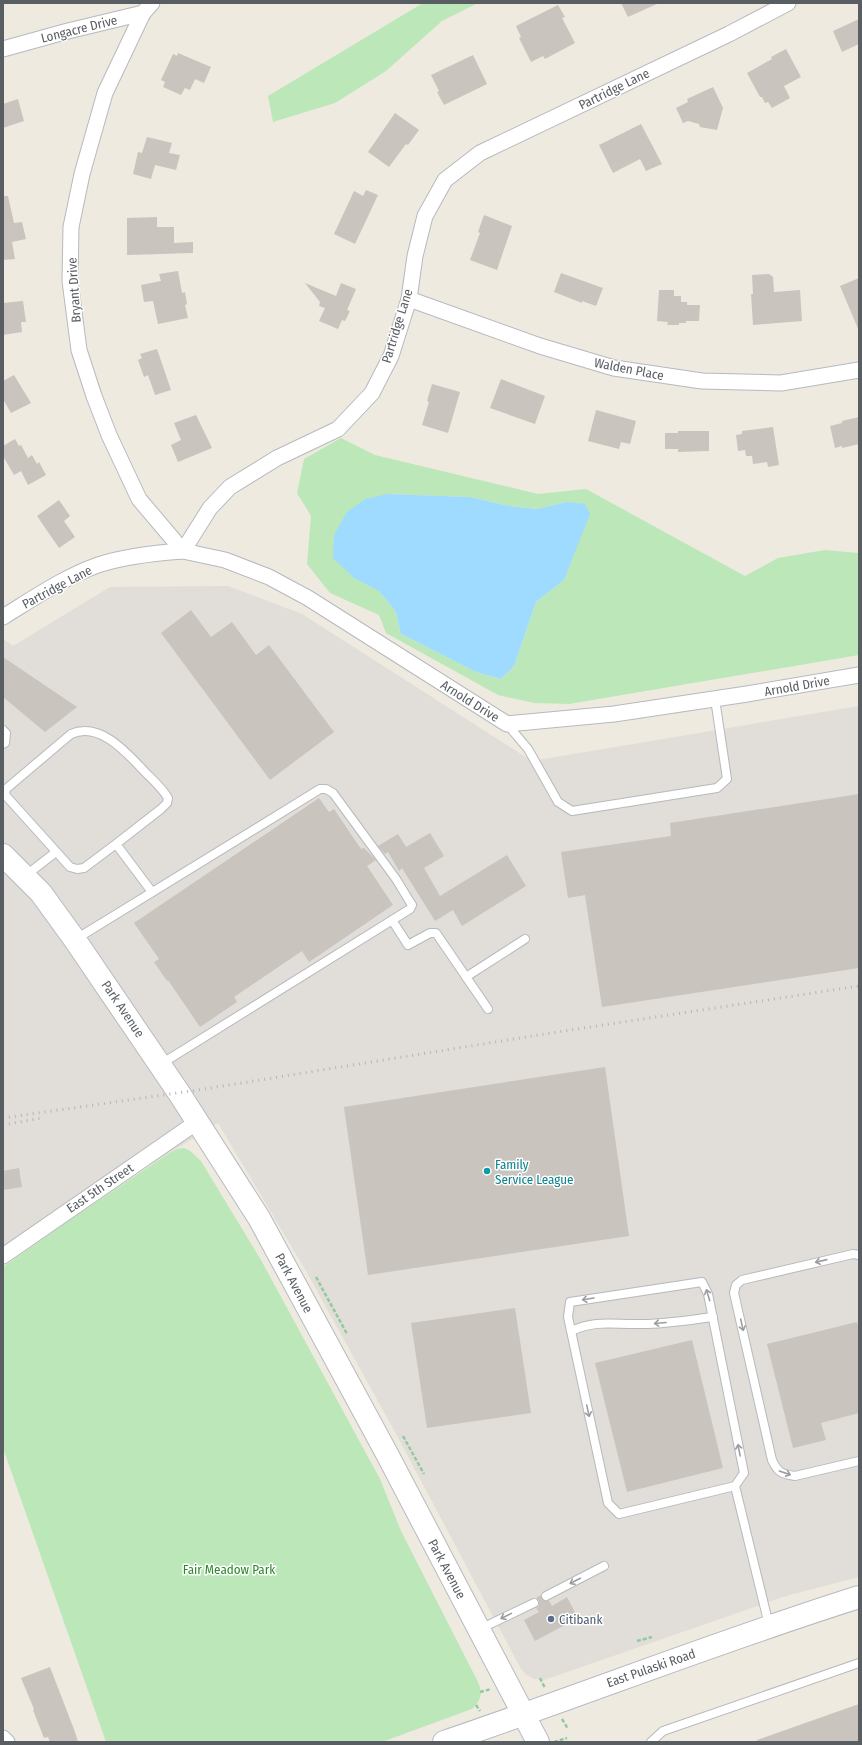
<svg xmlns="http://www.w3.org/2000/svg" width="862" height="1745" viewBox="0 0 862 1745" font-family="'Fira Sans Condensed',sans-serif">
<style>
.industrial{fill:#e1ddd8}
.green{fill:#bce8b9;fill-rule:evenodd}
.water{fill:#9fdbff}
.building{fill:#c9c4bd}
.lines{fill:none;stroke-linecap:round;stroke-linejoin:round}
.lane-casing{stroke:#b6b9be;stroke-width:10}
.street-casing{stroke:#b6b9be;stroke-width:17}
.secondary-casing{stroke:#b6bbc1;stroke-width:24}
.path{stroke:#92ca9e;stroke-width:2.5;stroke-dasharray:4 2;stroke-linecap:butt}
.lane{stroke:#fff;stroke-width:8}
.street{stroke:#fff;stroke-width:15}
.secondary{stroke:#fff;stroke-width:22}
.rail{stroke:#b4b5b6;stroke-width:3;stroke-dasharray:1 5;stroke-linecap:butt}
.oneway{stroke:#9b9ea1}
.culture-dot{fill:#0f9aa8;stroke:#fff;stroke-width:1.5}
.service-dot{fill:#5c6f8a;stroke:#fff;stroke-width:1.5}
.labels{text-anchor:middle;dominant-baseline:central;stroke-width:3;stroke-linejoin:round;paint-order:stroke}
.street-label{font-size:13px;fill:#595e63;stroke:#fff}
.culture-label{font-size:13px;fill:#0d838f;stroke:#fff;text-anchor:start}
.park-label{font-size:13px;fill:#2e872c;stroke:#fff}
.service-label{font-size:13px;fill:#4e5e75;stroke:#fff;text-anchor:start}
</style>
<rect width="100%" height="100%" fill="#eeeae0"/>
<path class="industrial" d="M228 586 302 614 532 761 859 706V1577L786 1596 544 1680 534 1679 525 1674 520 1667 395 1432 306 1271 218 1123 3 1256V639L13 646 110 587Z"/>
<g class="green">
<path d="M423 3H478L442 21 386 71 335 103 273 122 268 96Z"/>
<path d="M341 438 375 455 538 494 586 489 745 576 778 558 825 550 859 553V655L569 704 534 703 498 695 386 633 379 615 330 593 307 564 311 516 297 493 304 459ZM388 494 470 497 509 506 537 509 567 502 573 556 564 580 536 602 514 666 501 679 476 672 401 634 396 612 379 591Z"/>
<path d="M184 1148 189 1150 201 1161 261 1260 380 1479 401 1531 478 1682C483 1693 481 1701 472 1709L382 1742H106L3 1448V1267L68 1221 168 1154 177 1149Z"/>
</g>
<path class="water" d="M388 494 470 497 509 506 537 509 567 502 585 504 590 514 564 580 536 602 514 666 501 679 476 672 401 634 396 612 379 591 354 578 333 558 334 535 347 512 365 499Z"/>
<g class="building">
<path d="M621 3H659L628 17Z"/>
<path d="M558 5 565 17 562 18 575 43 545 59 543 56 531 62 519 38 521 37 516 26Z"/>
<path d="M859 19V44L842 52 833 31Z"/>
<path d="M786 49 801 77 784 86 790 98 772 108 768 102 765 103 762 97H760L747 73 772 59 771 57Z"/>
<path d="M178 53 211 67 204 83 195 79 190 90 185 88 181 95 163 87 165 82 161 80 173 54 177 56Z"/>
<path d="M473 55 487 84 444 105 437 92 439 91 431 75Z"/>
<path d="M713 87 723 108 717 130 700 127 699 124 688 121 683 123 676 108 688 102 687 99Z"/>
<path d="M18 99 24 121 3 128V104Z"/>
<path d="M395 113 419 130 408 145 406 144 389 167 368 152Z"/>
<path d="M641 124 662 164 646 171 640 159 613 173 599 145Z"/>
<path d="M147 137 172 143 169 153 180 155 176 170 155 165 151 179 133 174 138 152 142 153Z"/>
<path d="M366 190 378 195 355 244 334 234 354 191 363 196Z"/>
<path d="M3 196H8L14 223 22 222 26 239 12 242 15 259 3 260Z"/>
<path d="M484 215 512 226 497 270 470 260 480 233 478 232Z"/>
<path d="M157 217V227H174V243L193 242V253L127 255V218Z"/>
<path d="M178 271 182 293 185 292 187 304 185 305 188 318 158 324 153 301 144 302 141 285 161 281 159 274Z"/>
<path d="M561 273 603 288 596 306 582 301V303L554 292Z"/>
<path d="M769 274 773 277 774 292 800 290 802 321 753 325 751 294H753L752 275Z"/>
<path d="M859 278V331L840 286Z"/>
<path d="M305 283 336 296 341 283 356 289 347 310 350 311 345 321 342 320 338 329 319 321 325 308 319 306 320 302Z"/>
<path d="M659 290H674V296H681V302H687V305H700L699 321H686V323H679V325H667L668 322 657 321Z"/>
<path d="M23 301 26 322H21L22 332 3 335V303Z"/>
<path d="M157 349 171 390 155 395 148 375 144 377 138 360 142 358 140 354Z"/>
<path d="M14 375 31 403 11 413 3 399V381Z"/>
<path d="M501 379 545 396 535 424 490 408Z"/>
<path d="M432 384 460 392 448 433 422 425 429 402 427 401Z"/>
<path d="M596 410 636 421 630 444 621 442 619 449 588 441Z"/>
<path d="M196 415 212 448 178 462 171 445 181 440 174 423Z"/>
<path d="M859 417V444L842 448V446L835 448 830 426 842 423V421Z"/>
<path d="M773 427 779 465 768 467 767 462 753 464 752 456H746L745 450 738 451 736 435 742 434V431Z"/>
<path d="M678 431H709V451L678 452V449H665V433H678Z"/>
<path d="M15 439 19 446 21 445 28 458 32 455 37 464 39 462 46 475 28 485 21 471 14 475 3 456V446Z"/>
<path d="M59 500 70 516 64 521 75 537 59 548 37 516Z"/>
<path d="M191 610 211 637 232 622 256 655 269 645 334 732 270 780 161 633Z"/>
<path d="M3 657 77 707 45 732 3 697Z"/>
<path d="M859 794V968L602 1007 585 895 568 898 561 852 671 836 670 823Z"/>
<path d="M319 798 329 812 334 809 361 849 364 848 376 860 367 866 393 905 309 962 302 951 234 997 237 1002 200 1027 168 980 167 981 154 962 159 959 134 923Z"/>
<path d="M430 833 444 856 424 868 440 896 507 855 526 886 462 926 453 910 435 921 402 868 399 871 388 852 385 854 378 846 398 834 406 847Z"/>
<path d="M605 1067 629 1236 368 1275 344 1107Z"/>
<path d="M19 1168 22 1187 3 1190V1171Z"/>
<path d="M515 1308 531 1413 427 1428 411 1323Z"/>
<path d="M857 1322 859 1329V1413L821 1423 826 1440 793 1448 767 1344Z"/>
<path d="M692 1340 723 1468 627 1492 595 1363Z"/>
<path d="M541 1595 543 1600 549 1601 552 1606 567 1597 578 1618 535 1641 524 1620 539 1612 536 1608 539 1606V1601L536 1598Z"/>
<path d="M50 1667 75 1732 78 1742H50L48 1737 44 1738 33 1710 34 1709 21 1678Z"/>
<path d="M859 1704V1742H757V1740Z"/>
</g>
<g class="lines">
<g class="lane-casing">
<g id="lane">
<path d="M507 724 528 749 558 802 572 811 717 788 727 779 715 699"/>
<path d="M3 730 6 733 5 743 3 744"/>
<path d="M116 844 84 868 77 869 70 867 7 797 5 793 6 789 71 734C100 721 127 753 145 772 153 780 162 788 168 798L167 803 161 809 116 844 152 892"/>
<path d="M25 876 56 852"/>
<path d="M392 920 408 945 430 933H436L488 1009"/>
<path d="M76 939 320 789H326L333 793 396 879 410 902 412 905 410 909 161 1064"/>
<path d="M466 977 525 939"/>
<path d="M859 1255 853 1254 742 1280 736 1285 734 1293 772 1460C778 1473 782 1474 795 1476L859 1461"/>
<path d="M571 1331C598 1319 614 1325 642 1324 665 1324 689 1320 713 1317"/>
<path d="M735 1486 619 1514 608 1503 568 1317 570 1302 702 1282 708 1294 744 1473 735 1486 769 1625"/>
<path d="M546 1596 604 1566"/>
<path d="M480 1629 534 1603"/>
<path d="M651 1742 663 1731 859 1663"/>
</g>
</g>
<g class="street-casing">
<g id="street">
<path d="M143 13 105 93 82 174 71 227 70 281 79 350 94 396 109 435 139 499 183 551 225 560 269 577 308 598 507 724 614 714 747 694 859 675"/>
<path d="M3 49 68 31 143 13 152 3"/>
<path d="M409 299 540 346 614 368 702 381 781 383 859 370"/>
<path d="M3 617C34 598 64 577 98 565 125 556 154 553 183 551L210 508 230 487 277 458 338 429 372 393 391 356 409 299 415 256 425 216 445 180 480 153 729 34 788 3"/>
<path d="M3 1256 197 1122"/>
<path d="M3 1738 7 1742"/>
</g>
</g>
<g class="secondary-casing">
<g id="secondary">
<path d="M3 855 41 893 75 940 179 1093 259 1218 386 1452 538 1742"/>
<path d="M444 1742C583 1695 719 1641 859 1597"/>
</g>
</g>
<g class="path">
<path d="M316 1277 347 1334"/>
<path d="M403 1436 424 1474"/>
<path d="M637 1641 652 1637"/>
<path d="M540 1678 545 1688"/>
<path d="M480 1692 491 1689"/>
<path d="M476 1705 480 1711"/>
<path d="M562 1719 568 1729"/>
<path d="M554 1742 567 1738"/>
</g>
<use href="#lane" class="lane"/>
<use href="#street" class="street"/>
<use href="#secondary" class="secondary"/>
<g class="rail">
<path d="M3 1118 198 1090 551 1033 859 986"/>
<path d="M3 1125 42 1118"/>
</g>
</g>
<defs><path id="oneway-shaft" d="M-6 0H5M1.5-3L5.5 0L1.5 3" fill="none" stroke-width="1.6" stroke-linecap="round" stroke-linejoin="round"/></defs>
<g class="oneway">
<use href="#oneway-shaft" transform="translate(821 1261) rotate(167)"/>
<use href="#oneway-shaft" transform="translate(708 1295) rotate(-107)"/>
<use href="#oneway-shaft" transform="translate(588 1299) rotate(171)"/>
<use href="#oneway-shaft" transform="translate(660 1323) rotate(175)"/>
<use href="#oneway-shaft" transform="translate(742 1325) rotate(77)"/>
<use href="#oneway-shaft" transform="translate(588 1411) rotate(78)"/>
<use href="#oneway-shaft" transform="translate(739 1450) rotate(-101)"/>
<use href="#oneway-shaft" transform="translate(785 1473) rotate(19)"/>
<use href="#oneway-shaft" transform="translate(575 1581) rotate(153)"/>
<use href="#oneway-shaft" transform="translate(506 1616) rotate(154)"/>
</g>
<circle class="culture-dot" cx="487" cy="1171" r="4"/>
<circle class="service-dot" cx="551" cy="1619" r="4"/>
<g class="labels">
<g class="street-label">
<text transform="translate(79 29) rotate(-14)">Longacre Drive</text>
<text transform="translate(614 89) rotate(-26)">Partridge Lane</text>
<text transform="translate(74 290) rotate(-94)">Bryant Drive</text>
<text transform="translate(397 326) rotate(-73)">Partridge Lane</text>
<text transform="translate(629 369) rotate(11)">Walden Place</text>
<text transform="translate(57 587) rotate(-28)">Partridge Lane</text>
<text transform="translate(797 686) rotate(-10)">Arnold Drive</text>
<text transform="translate(470 701) rotate(32)">Arnold Drive</text>
<text transform="translate(123 1009) rotate(56)">Park Avenue</text>
<text transform="translate(100 1188) rotate(-34)">East 5th Street</text>
<text transform="translate(294 1283) rotate(62)">Park Avenue</text>
<text transform="translate(447 1569) rotate(62)">Park Avenue</text>
<text transform="translate(651 1668) rotate(-19)">East Pulaski Road</text>
</g>
<g class="culture-label">
<text x="495" y="1164">Family<tspan x="495" dy="15">Service League</tspan></text>
</g>
<g class="park-label">
<text x="229" y="1569">Fair Meadow Park</text>
</g>
<g class="service-label">
<text x="559" y="1619">Citibank</text>
</g>
</g>
<rect width="862" height="1745" fill="none" stroke="#595e63" stroke-width="8"/>
</svg>
